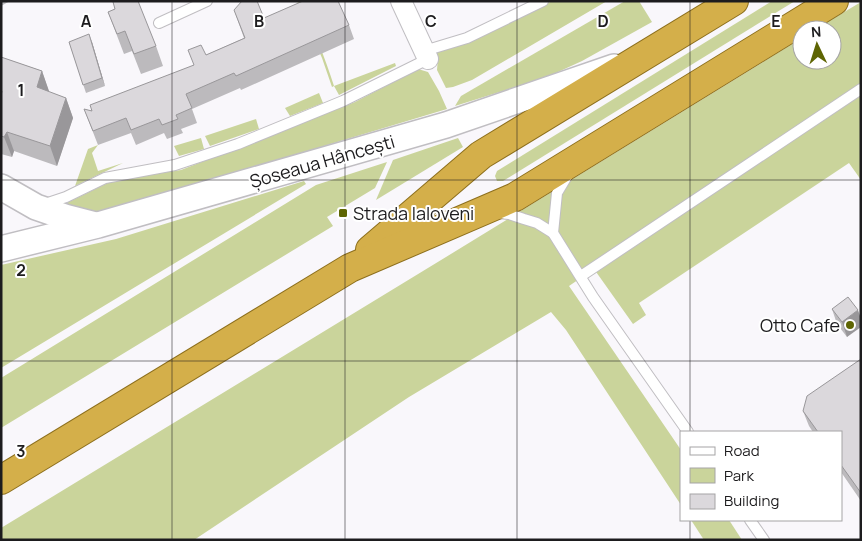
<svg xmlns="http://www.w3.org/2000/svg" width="862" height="541" viewBox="0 0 862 541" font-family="Manrope,sans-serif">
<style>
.green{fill:#cad49b}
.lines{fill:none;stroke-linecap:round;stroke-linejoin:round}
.service-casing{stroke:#c0bec2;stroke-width:12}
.minor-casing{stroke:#c0bec2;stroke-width:22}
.tertiary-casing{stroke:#c0bec2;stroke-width:28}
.trunk-casing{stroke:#8d6f1d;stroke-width:30}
.service{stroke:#fff;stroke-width:10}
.minor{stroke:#fff;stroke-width:20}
.tertiary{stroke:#fff;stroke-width:25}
.trunk{stroke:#d4af4a;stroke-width:28}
.wall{fill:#bcbabd}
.shaded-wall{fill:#99979a}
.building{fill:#dbd8dc;stroke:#99979a}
.grid{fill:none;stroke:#1d1c1e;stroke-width:1;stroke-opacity:0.55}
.poi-dot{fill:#5e6503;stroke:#fff;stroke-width:2}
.labels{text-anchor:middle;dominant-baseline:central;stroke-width:4;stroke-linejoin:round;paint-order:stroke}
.street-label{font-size:18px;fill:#1d1c1e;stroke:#fff}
.poi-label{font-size:18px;fill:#1d1c1e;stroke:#fff;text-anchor:start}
.grid-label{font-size:16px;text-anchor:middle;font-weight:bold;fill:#1d1c1e;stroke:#fff;stroke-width:4;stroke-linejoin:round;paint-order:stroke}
</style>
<rect width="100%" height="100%" fill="#f9f7fb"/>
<g class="green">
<path d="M297 1H301C313 29 325 57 334 86L395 63 396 66 339 95 334 86 332 87 322 58Z"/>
<path d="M552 1H607L472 80 453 87 446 88 437 70 438 57 435 51 468 43Z"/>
<path d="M625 1H639L652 22 582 61 547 77 455 106 461 96Z"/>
<path d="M772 1H795L503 181H497L495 176 497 171Z"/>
<path d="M861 2V180L849 163 639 303 646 315 633 324 594 269 569 286 681 450V505L566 330 551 312 409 397 194 540H1V528L446 257 802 38V60H832V30H814Z"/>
<path d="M418 69 428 72 439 91 447 109 104 212 81 214 56 208 114 180 181 170 355 102Z"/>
<path d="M319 93 323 103 290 116 285 108Z"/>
<path d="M256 119 259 129 210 146 205 136Z"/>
<path d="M201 138 204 149 179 156 174 146Z"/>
<path d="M458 138 463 147 376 200 393 160Z"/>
<path d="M98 145 92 153 98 171 123 163 75 186 88 149Z"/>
<path d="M387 162 375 188 327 217 333 226 1 428V378L316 185Z"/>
<path d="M304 181 306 184 1 368V265L116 239Z"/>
<path d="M691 520H729L742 540H704Z"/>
</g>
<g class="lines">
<g class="service-casing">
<g id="service">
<path d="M159 23 207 1"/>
<path d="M424 51 467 38 543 1"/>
<path d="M42 205 66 197 105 178 175 165 238 144 343 101 428 59"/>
<path d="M498 213 509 214 524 219 537 223 553 233 593 297 688 432"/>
<path d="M553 233 557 193 569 173"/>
<path d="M581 276 861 89"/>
<path d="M750 520 764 540"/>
</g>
</g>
<g class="minor-casing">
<path id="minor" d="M401 1 428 59"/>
</g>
<g class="tertiary-casing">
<g id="tertiary">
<path d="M1 187 36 207 65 217 96 225"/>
<path d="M1 249 98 225 446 125 614 67"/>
</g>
</g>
<g class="trunk-casing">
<g id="trunk">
<path d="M370 250 481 155 734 1"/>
<path d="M1 480 350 268 515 197 834 1"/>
</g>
</g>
<use href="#service" class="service"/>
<use href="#minor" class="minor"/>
<use href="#tertiary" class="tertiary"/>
<use href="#trunk" class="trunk"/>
</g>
<g class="wall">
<path d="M1 1H10L1 6Z"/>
<path d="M115 9 156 46 163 66 141 74 132 51 124 54 108 12Z"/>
<path d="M234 10 264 18 349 25 354 39 241 90 240 88 192 109 197 123 181 129 183 133 167 139 164 133 136 145 131 133 98 145 84 109 92 111 194 65 206 55 244 38Z"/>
<path d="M69 42H92L105 86 86 93Z"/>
<path d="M1 57 42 71 49 92 66 98 73 118 57 166 14 151 12 157 1 154Z"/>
<path d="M832 309 861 319 847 337 837 324Z"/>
<path d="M861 359V501L841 472V432H813L809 426 803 411Z"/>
</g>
<g class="shaded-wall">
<path d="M89 34 92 42 105 86 102 78Z"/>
<path d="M42 71 49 91 44 107 37 87Z"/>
<path d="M66 98 73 118 57 166 50 146Z"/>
<path d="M7 132 14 151 12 157 4 137Z"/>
<path d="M858 310 861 319V327L847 337 842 322Z"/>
</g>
<g class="building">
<path d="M115 1H138L156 46 134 54 125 31 117 34 108 12 115 9 113 2Z"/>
<path d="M242 1H257L264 18 303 1H338L349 25 236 76 234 73 186 94 192 108 176 115 178 119 162 125 159 119 131 130 126 118 93 131 84 109 92 111 90 105 194 65 188 50 201 45 206 55 245 38 234 10Z"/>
<path d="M89 34 102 78 83 85 69 42Z"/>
<path d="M1 57 42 71 37 87 66 98 50 146 7 132 4 137 1 136V96L2 91H1Z"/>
<path d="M848 297 858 310 842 322 832 309Z"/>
<path d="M861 359V493L841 465V432H818L803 411 807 396Z"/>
</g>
<path class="grid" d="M172 1V540M345 1V540M517 1V540M690 1V432M1 180H861M1 361H861M690 520V540"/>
<g class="poi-dot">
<rect x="338" y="208" width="10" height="10" rx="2.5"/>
<circle cx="850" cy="325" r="5"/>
</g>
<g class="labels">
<g class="street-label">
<text transform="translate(322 161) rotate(-16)">Șoseaua Hâncești</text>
</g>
<g class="poi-label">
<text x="353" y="213">Strada Ialoveni</text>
<text x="840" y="325" text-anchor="end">Otto Cafe</text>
</g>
</g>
<g class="grid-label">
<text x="86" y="27">A</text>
<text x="259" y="27">B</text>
<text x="431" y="27">C</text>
<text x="603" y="27">D</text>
<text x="776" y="27">E</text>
<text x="21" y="96">1</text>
<text x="21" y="276">2</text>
<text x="21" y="457">3</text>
</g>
<rect width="862" height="541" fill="none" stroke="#1d1c1e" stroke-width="5"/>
<rect x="680" y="431" width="162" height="90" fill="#ffffff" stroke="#a5a4a5"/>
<rect x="690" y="447" width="25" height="8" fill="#ffffff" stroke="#a5a4a5"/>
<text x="724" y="456" font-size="15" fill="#1d1c1e">Road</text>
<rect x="690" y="468" width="25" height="15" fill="#cad49b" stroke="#a5a4a5"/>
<text x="724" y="481" font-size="15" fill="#1d1c1e">Park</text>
<rect x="690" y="494" width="25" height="15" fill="#dbd8dc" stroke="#a5a4a5"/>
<text x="724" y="506" font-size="15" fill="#1d1c1e">Building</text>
<g transform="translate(817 45) rotate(356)"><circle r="24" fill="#ffffff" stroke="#a5a4a5"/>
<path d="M0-4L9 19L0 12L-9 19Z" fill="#5e6503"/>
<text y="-8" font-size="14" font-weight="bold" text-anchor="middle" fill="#1d1c1e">N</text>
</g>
</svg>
